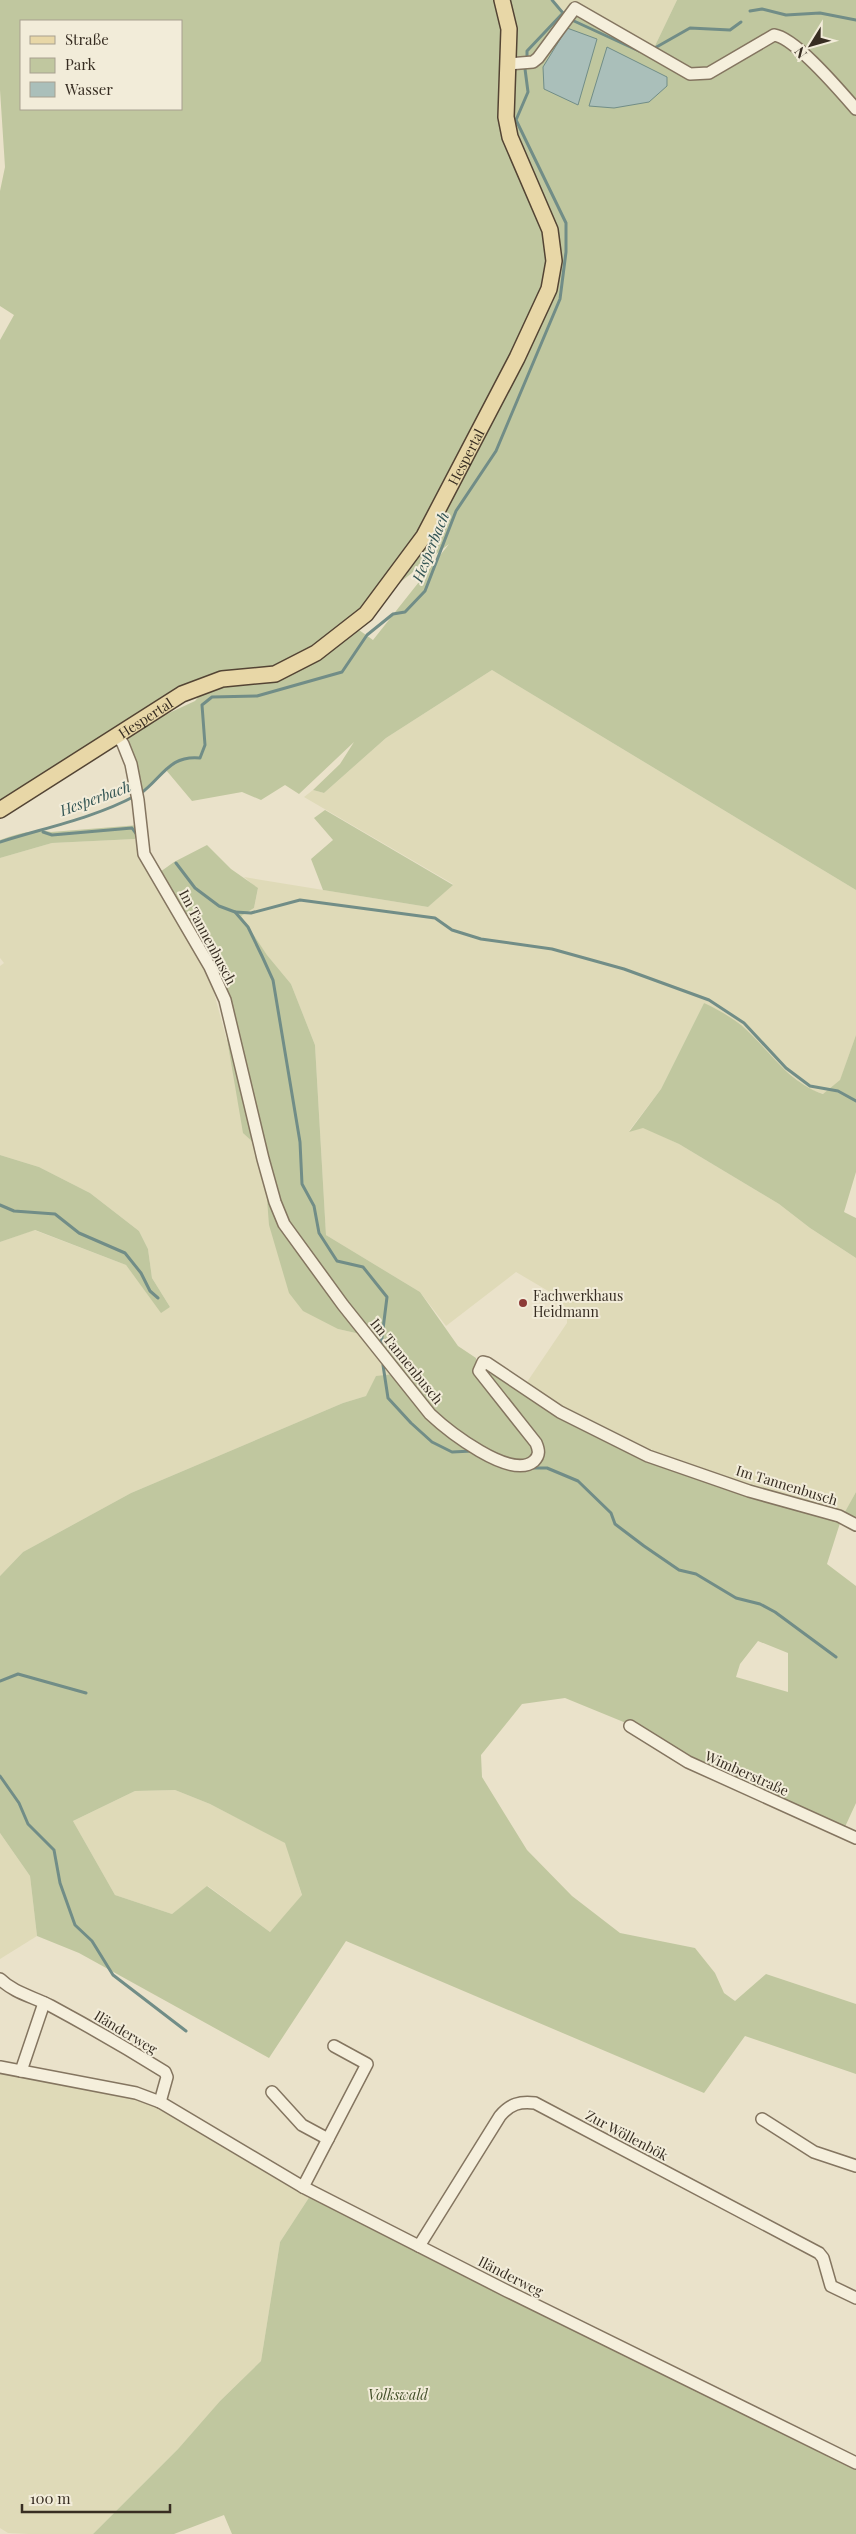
<svg xmlns="http://www.w3.org/2000/svg" width="856" height="2534" viewBox="0 0 856 2534" font-family="'Playfair Display',serif">
<style>
.farmland{fill:#dfdab8}
.green{fill:#c0c79f;fill-rule:evenodd}
.water{fill:#aabfba;stroke:#718d87}
.lines{fill:none;stroke-linecap:round;stroke-linejoin:round}
.stream{stroke:#718d87;stroke-width:3}
.minor-casing{stroke:#847560;stroke-width:14}
.major-casing{stroke:#534434;stroke-width:18}
.minor{stroke:#f5efdc;stroke-width:11}
.major{stroke:#e8d7a7;stroke-width:15}
.poi-dot{fill:#8d3b37;stroke:#f2ecd9;stroke-width:2}
.labels{text-anchor:middle;dominant-baseline:central;stroke-width:4;stroke-linejoin:round;paint-order:stroke}
.street-label{font-size:14px;fill:#372d22;stroke:#f2ecd9}
.poi-label{font-size:14px;fill:#372d22;stroke:#f2ecd9;text-anchor:start}
.park-label{font-size:14px;font-style:italic;fill:#45512b;stroke:#f2ecd9}
.water-label{font-size:15px;font-style:italic;fill:#335554;stroke:#f2ecd9}
</style>
<rect width="100%" height="100%" fill="#eae2ca"/>
<g class="farmland">
<path d="M553 0H677L653 50 568 15Z"/>
<path d="M492 670 856 890V1035L840 1081 824 1094 808 1089 704 1003 661 1089 629 1131 643 1127 679 1144 779 1204 810 1228 856 1258V1492L841 1520 648 1452 548 1400 525 1385 567 1323V1309L555 1295 516 1272 446 1326 420 1292 326 1235 315 1045 291 984 267 955 240 916 254 908 258 889 244 877 428 907 453 884 304 797 313 790 324 793 386 738Z"/>
<path d="M135 839 139 854 210 978 255 1144 338 1329 360 1334 399 1374 366 1396 343 1403 131 1493 23 1552 0 1576V1242L34 1230 126 1265 161 1312 170 1307 152 1278 148 1249 139 1231 90 1193 39 1167 0 1155V966L4 963 0 958V858L52 843Z"/>
<path d="M175 1790 210 1804 286 1843 302 1896 270 1932 208 1886 172 1914 115 1895 73 1821 135 1791Z"/>
<path d="M0 1833 30 1876 37 1936 0 1959Z"/>
<path d="M0 2068 137 2095 312 2193 280 2242 261 2361 220 2401 178 2449 93 2534H29L8 2533 0 2528Z"/>
</g>
<g class="green">
<path d="M0 0H501L508 27 504 0H550L568 17 548 43 575 9 689 74C715 77 741 57 760 42L709 72 699 74 690 73 653 50 677 0H856V890L492 670 386 738 324 793 313 790 340 764 354 742 299 794 285 785 261 800 242 792 192 801 166 770 141 792 128 737 156 719 195 701 202 693 225 686 265 684 287 676 319 658 359 630 373 640 449 544 316 648 285 664 264 671H244L209 677 182 687 0 802V340L14 315 0 306V191L5 167 0 90ZM21 21H181V109H21Z"/>
<path d="M325 810 453 885 428 907 323 890 311 859 333 840 314 818Z"/>
<path d="M139 825 135 839 52 843 0 858V840C14 835 37 828 51 832Z"/>
<path d="M207 845 231 869 258 888 254 908 241 916 267 955 291 984 315 1045 326 1235 420 1292 458 1346 476 1358V1370L535 1445 534 1456 526 1461 488 1454 445 1425 360 1334 338 1329 303 1311 289 1293 269 1225 265 1173 255 1144 243 1133 227 1039 229 995 160 872 174 862Z"/>
<path d="M704 1003C717 1009 729 1016 741 1025 769 1049 787 1082 823 1094L840 1080 856 1035V1172L844 1212 856 1218V1258L810 1228 779 1204 679 1144 643 1128 629 1132 661 1089Z"/>
<path d="M0 1155 39 1167 90 1193 139 1231 148 1249 152 1278 170 1307 161 1313 126 1265 35 1230 0 1242Z"/>
<path d="M492 1373 605 1440 841 1519 856 1492V1527L841 1520 827 1564 856 1586V1803L844 1829 691 1759 626 1723 565 1698 522 1704 481 1755 482 1777 527 1850 572 1896 620 1933 695 1948 715 1973 724 1993 735 2001 766 1974 856 2004V2074L745 2036 704 2093 346 1941 269 2058 79 1953 37 1936 30 1876 0 1833V1576L23 1552 131 1493 343 1403 366 1396 376 1376 395 1374 413 1398 510 1468 542 1452 486 1379ZM758 1641 788 1653V1692L736 1677 740 1664ZM175 1790 210 1804 285 1843 302 1895 270 1932 207 1886 172 1914 115 1895 73 1821 135 1791Z"/>
<path d="M312 2193 856 2464V2534H232L224 2515 174 2534H93L178 2449 220 2401 261 2361 280 2242Z"/>
</g>
<g class="water">
<path d="M567 28 597 39 578 105 544 89 543 67Z"/>
<path d="M607 47 667 77V86L649 102 614 108 589 106Z"/>
</g>
<g class="lines">
<g class="stream">
<path d="M552 0 563 13"/>
<path d="M750 11 762 9 786 15 820 13 856 20"/>
<path d="M653 49 690 28 730 30 741 22"/>
<path d="M527 59V51L563 13 574 21 639 51"/>
<path d="M140 794C163 777 169 755 200 758L205 745 202 705 212 697 257 696 342 672 367 635 393 614 405 612 425 591 456 511 496 451 560 299 566 252V223L516 120 528 92 525 69"/>
<path d="M43 832 52 835 132 828 137 835"/>
<path d="M0 842C44 828 94 818 135 796"/>
<path d="M176 863 195 888 219 906 235 912 248 927 262 956 273 980 300 1142 302 1184 314 1206 319 1233 337 1261 363 1267 387 1297 381 1345"/>
<path d="M235 912 251 913 300 900 435 918 452 930 481 939 552 949 624 969 709 1000 744 1023 786 1068 810 1086 838 1091 856 1101"/>
<path d="M0 1205 14 1211 55 1214 79 1233 125 1253 141 1273 150 1291 158 1298"/>
<path d="M383 1365 388 1398 411 1423 432 1442 452 1452 472 1451"/>
<path d="M527 1468H547L578 1481 611 1513 615 1524 644 1546 679 1570 696 1574 736 1598 760 1604 775 1612 836 1657"/>
<path d="M0 1681 18 1674 86 1693"/>
<path d="M0 1776 19 1803 28 1824 54 1850 60 1883 75 1925 92 1941 113 1975 186 2031"/>
</g>
<g class="minor-casing">
<g id="minor">
<path d="M508 64 533 62 538 58 575 8 690 74 709 73 774 35C796 38 841 92 856 109"/>
<path d="M117 734 123 744 131 764 138 800 144 854 210 967 225 1000 263 1159 275 1202 284 1224 343 1305 430 1414C447 1430 511 1481 534 1461 540 1455 539 1450 536 1443L479 1371 483 1362 487 1363 560 1412 648 1456 749 1491 839 1516 856 1525"/>
<path d="M630 1726 688 1762 856 1838"/>
<path d="M0 1979C14 1993 34 1997 51 2006 90 2027 128 2049 165 2072L167 2077 160 2102"/>
<path d="M0 2067 136 2093 160 2102 303 2187 507 2291 856 2463"/>
<path d="M21 2071 44 2003"/>
<path d="M272 2092 302 2125 328 2139"/>
<path d="M762 2119 814 2152 856 2166"/>
<path d="M303 2187 367 2064 334 2046"/>
<path d="M419 2246 500 2116C510 2104 520 2101 535 2103L819 2253 823 2258 831 2286 856 2298"/>
</g>
</g>
<g class="major-casing">
<g id="major">
<path id="s1" d="M0 810 182 694 222 679 275 674 316 653 366 614 424 536 517 358 549 289 554 261 550 230 510 137 506 117 509 29 502 0"/>
</g>
</g>
<use href="#minor" class="minor"/>
<use href="#major" class="major"/>
</g>
<circle class="poi-dot" cx="523" cy="1303" r="5"/>
<g class="labels">
<g class="street-label">
<text stroke="none"><textPath href="#s1" startOffset="608">Hespertal</textPath></text>
<text stroke="none"><textPath href="#s1" startOffset="172">Hespertal</textPath></text>
<text transform="translate(208 937) rotate(62)">Im Tannenbusch</text>
<text transform="translate(407 1361) rotate(51)">Im Tannenbusch</text>
<text transform="translate(787 1485) rotate(17)">Im Tannenbusch</text>
<text transform="translate(747 1773) rotate(24)">Wimberstraße</text>
<text transform="translate(126 2032) rotate(31)">Iländerweg</text>
<text transform="translate(627 2135) rotate(28)">Zur Wöllenbök</text>
<text transform="translate(511 2276) rotate(27)">Iländerweg</text>
</g>
<g class="poi-label">
<text x="533" y="1295">Fachwerkhaus<tspan x="533" dy="16">Heidmann</tspan></text>
</g>
<g class="park-label">
<text x="398" y="2394">Volkswald</text>
</g>
<g class="water-label">
<text transform="translate(430 547) rotate(-68)">Hesperbach</text>
<text transform="translate(95 798) rotate(-20)">Hesperbach</text>
</g>
</g>
<rect x="20" y="20" width="162" height="90" fill="#f2ecd9" stroke="#a7a090"/>
<rect x="30" y="36" width="25" height="8" fill="#e8d7a7" stroke="#a7a090"/>
<text x="65" y="45" font-size="15" fill="#372d22">Straße</text>
<rect x="30" y="58" width="25" height="15" fill="#c0c79f" stroke="#a7a090"/>
<text x="65" y="70" font-size="15" fill="#372d22">Park</text>
<rect x="30" y="82" width="25" height="15" fill="#aabfba" stroke="#a7a090"/>
<text x="65" y="95" font-size="15" fill="#372d22">Wasser</text>
<g transform="translate(811 45) rotate(233)" stroke="#f2ecd9" stroke-width="4" paint-order="stroke">
<path d="M0-4L9 19L0 12L-9 19Z" fill="#372d22"/>
<text y="-8" font-size="14" font-weight="bold" text-anchor="middle" fill="#372d22">N</text>
</g>
<path d="M22 2504v8h148v-8" fill="none" stroke="#372d22" stroke-width="2.5"/>
<text x="30" y="2504" font-size="15" fill="#372d22" stroke="#f2ecd9" stroke-width="4" paint-order="stroke">100 m</text>
</svg>
